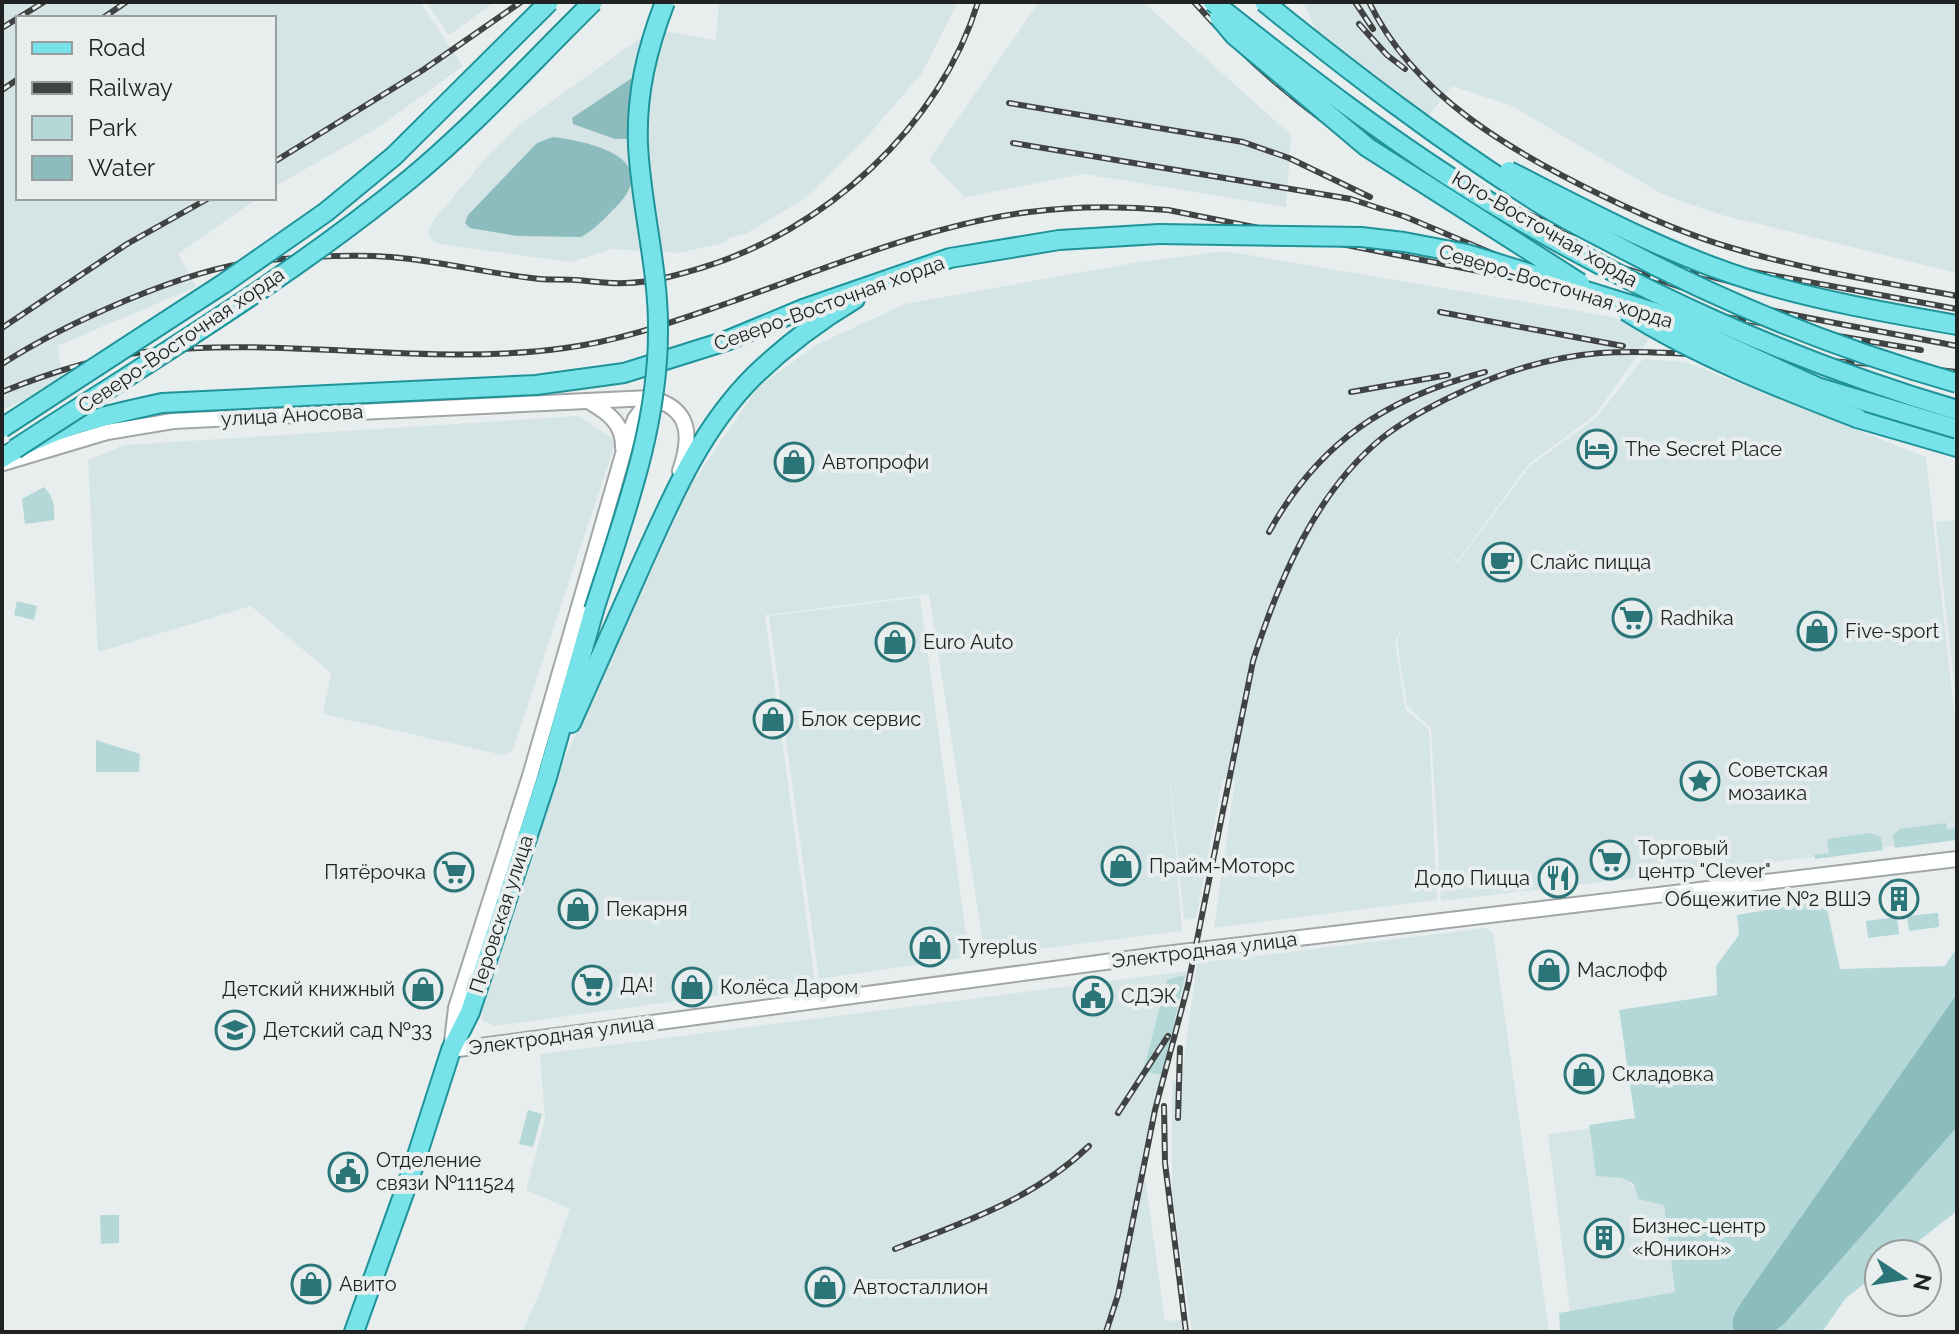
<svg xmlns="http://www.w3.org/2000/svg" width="1959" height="1334" viewBox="0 0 1959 1334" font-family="Raleway,sans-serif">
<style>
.built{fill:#d5e4e4}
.green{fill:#b4d7d8}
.water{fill:#8dbcbe}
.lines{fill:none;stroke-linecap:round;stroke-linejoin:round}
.minor-casing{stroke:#a1a6a6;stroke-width:18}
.major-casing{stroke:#1e9399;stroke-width:22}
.minor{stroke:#fff;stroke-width:14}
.major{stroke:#77e3e8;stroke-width:18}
.rail-casing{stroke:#404343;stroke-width:6}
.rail{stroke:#e8eeee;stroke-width:3;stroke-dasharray:9;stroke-linecap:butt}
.major-bridge-casing{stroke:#1e9399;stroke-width:22;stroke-linecap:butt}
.major-bridge{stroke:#77e3e8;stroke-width:18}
.labels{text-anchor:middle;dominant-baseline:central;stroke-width:8;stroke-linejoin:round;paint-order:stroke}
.street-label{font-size:20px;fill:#212323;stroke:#e8eeee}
.poi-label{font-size:20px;fill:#212323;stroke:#e8eeee;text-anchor:start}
</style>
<rect width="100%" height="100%" fill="#e8eeee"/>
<g class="built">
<path d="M2 2H420L463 66 379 127 274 187V18H18V198H258L178 254 196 287 57 346 63 382 2 410Z"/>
<path d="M426 2H495L449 35Z"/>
<path d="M719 2H958L922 73 864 140 805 198 747 233 728 238 724 243 677 253 612 249 571 262 439 244 432 240 429 236V229L433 221 491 152 523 122 653 29 716 40Z"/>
<path d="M1039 2H1143L1291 135 1286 207 1084 174 965 197 929 160Z"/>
<path d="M1303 2H1957V273L1722 215 1666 196 1510 105 1452 86 1423 123 1323 46Z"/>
<path d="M1225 251 1613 317 1651 336 1595 415 1529 464 1458 560 1447 553 1458 562 1530 466 1596 418 1643 359 1685 362 1926 457 1957 738V837L1805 858 1441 901 1431 728 1407 706 1397 641 1408 619 1395 641 1405 709 1429 730 1437 900 1214 928 1235 781 1223 778 1196 918 1184 920 1167 746 1182 931 985 956 929 594 765 615 815 982 495 1026 483 1021 481 1007 551 788 690 487 758 387 816 345 905 304 1139 262Z"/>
<path d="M579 416 616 441 512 752 503 755 323 714 331 673 251 606 98 652 88 460 125 445Z"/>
<path d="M1957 520V709L1936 522Z"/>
<path d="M920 597 969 957 819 979 769 616Z"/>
<path d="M1486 928 1493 933 1549 1332H1192L1172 1192V1081H1181L1197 963Z"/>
<path d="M1188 971 1142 1156 1165 1321 1183 1320 1184 1332H522L540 1292 570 1209 526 1190 545 1120 540 1054Z"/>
<path d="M1589 1129 1596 1176 1622 1178 1664 1205 1675 1292 1570 1311 1548 1134Z"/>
</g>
<g class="green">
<path d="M44 487C54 498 55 506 54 520L25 524 22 499Z"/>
<path d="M17 601 37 606 34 620 14 615Z"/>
<path d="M96 740 140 754 139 772H96Z"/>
<path d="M1946 823 1947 829 1957 828V840L1895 848 1893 835 1900 829Z"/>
<path d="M1870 833 1881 837 1883 850 1815 859 1814 855 1829 853 1827 839Z"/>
<path d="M1825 900 1840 969 1945 966 1957 947V1211L1902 1254H1879V1272L1846 1298 1822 1332H1560L1559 1313 1675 1292 1664 1205 1638 1199 1634 1184 1622 1178 1596 1176 1589 1125 1635 1118 1619 1010 1717 995 1716 966 1739 935 1737 915Z"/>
<path d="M1938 913 1939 927 1909 931 1907 916Z"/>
<path d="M1897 917 1899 934 1868 938 1866 921Z"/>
<path d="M1185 975 1162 1075 1143 1071 1167 980Z"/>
<path d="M528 1110 542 1114 533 1147 519 1144Z"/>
<path d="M100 1215H119V1243L101 1244Z"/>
</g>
<g class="water">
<path d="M635 76 632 139H615L573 124 572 118Z"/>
<path d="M553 137C591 142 665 158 615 208 604 219 594 230 581 237L517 236 470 228 465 223 468 215 537 143Z"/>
<path d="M1957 994V1127L1784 1324 1773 1332H1734C1730 1319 1736 1311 1743 1300Z"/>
</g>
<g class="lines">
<g class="minor-casing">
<g id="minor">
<path d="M650 398 635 419 628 437 530 776 456 1008 451 1050 1157 955 1957 859"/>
<path d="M588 401C607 412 624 423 623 448"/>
<path d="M3 463 107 432 173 421 650 398C691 408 692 436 680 471"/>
</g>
</g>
<g class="major-casing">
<g id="major">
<path d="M1857 418 1957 447"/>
<path d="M2 458C50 427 107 415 162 403L536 385 624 373 726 341 803 309 950 258 1059 240 1159 234"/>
<path d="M571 723C594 672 617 620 640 568 671 499 700 430 754 376 785 346 818 321 855 299"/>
<path d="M354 1332 414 1165 451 1050 470 1012 547 777 594 610"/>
</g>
</g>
<use href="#minor" class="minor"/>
<use href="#major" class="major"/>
<g class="rail-casing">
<g id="rail">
<path d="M1194 2C1317 140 1453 213 1627 269 1655 278 1684 289 1713 297 1793 317 1876 330 1957 346"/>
<path d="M1220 2C1247 29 1274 58 1303 82 1414 176 1574 240 1713 277 1793 298 1876 309 1957 329"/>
<path d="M1355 2 1373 29"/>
<path d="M1369 2C1414 96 1512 152 1603 196 1644 216 1687 235 1732 248 1805 270 1882 282 1957 296"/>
<path d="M103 18 126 2"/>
<path d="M1359 24 1387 55 1405 69"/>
<path d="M2 28 44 2"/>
<path d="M2 90 18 79"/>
<path d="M1009 103 1243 142 1289 158 1370 197"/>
<path d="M1013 143 1351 199 1406 217 1553 279"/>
<path d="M274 162 423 70 521 2"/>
<path d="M1679 254 1716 265 1957 309"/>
<path d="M1440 312 1623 346"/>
<path d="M2 328 127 244 209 198"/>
<path d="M2 364C66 323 183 270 258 261 301 257 348 254 391 257 441 261 490 274 540 279 552 280 564 279 576 280 592 281 609 284 625 283 650 283 677 275 701 268 824 231 940 127 978 2"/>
<path d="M2 392C51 372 101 356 153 351 290 337 428 367 565 348 621 341 675 321 728 303 825 269 927 225 1029 212 1075 206 1122 206 1168 210L1631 301 1921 350"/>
<path d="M1351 392 1448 375"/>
<path d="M1269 532C1319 442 1386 398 1485 372"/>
<path d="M1164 1106 1165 1163 1186 1332"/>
<path d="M1118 1113 1168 1036"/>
<path d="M1178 1118 1180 1048"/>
<path d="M895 1249C965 1222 1034 1199 1089 1146"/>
<path d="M1106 1332 1118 1295 1155 1110 1188 985 1253 661C1279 580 1315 493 1382 438 1406 419 1433 405 1461 392 1505 371 1550 357 1600 353 1642 350 1685 354 1727 356 1804 359 1880 363 1957 372"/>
</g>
</g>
<use href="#rail" class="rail"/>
<g class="major-bridge-casing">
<g id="major-bridge">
<path d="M1213 2C1301 72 1391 142 1488 201 1633 290 1794 362 1957 410"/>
<path d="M1264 2C1352 73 1443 143 1539 203 1561 217 1585 229 1608 241 1719 301 1836 349 1957 383"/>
<path d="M1219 17 1234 35 1367 147 1580 283"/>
<path d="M1509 171C1588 211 1669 255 1754 281 1820 301 1889 313 1957 325"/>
<path d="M1159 234 1361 237 1404 242 1467 254 1654 312 1817 387 1957 429"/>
<path d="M1626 311C1699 357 1777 387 1857 418"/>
<path d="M2 428 223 284 326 212 394 156 549 2"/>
<path d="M15 449C148 362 287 280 410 179 475 125 533 61 593 2"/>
<path d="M594 610C623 519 658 429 658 332 659 270 641 207 638 145 636 94 647 49 665 2"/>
</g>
</g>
<use href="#major-bridge" class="major-bridge"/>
</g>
<defs>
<g id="hotel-ring" transform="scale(2)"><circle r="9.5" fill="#e8eeee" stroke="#2b7578" stroke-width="1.5"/><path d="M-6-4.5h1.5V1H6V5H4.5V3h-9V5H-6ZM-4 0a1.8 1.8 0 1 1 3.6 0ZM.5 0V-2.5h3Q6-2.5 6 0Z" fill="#2b7578"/></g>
<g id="shop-ring" transform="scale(2)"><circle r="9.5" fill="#e8eeee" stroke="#2b7578" stroke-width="1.5"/><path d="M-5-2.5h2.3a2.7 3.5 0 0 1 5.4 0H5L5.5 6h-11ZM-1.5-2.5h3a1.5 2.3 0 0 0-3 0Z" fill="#2b7578"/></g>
<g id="cafe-ring" transform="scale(2)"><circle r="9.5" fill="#e8eeee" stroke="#2b7578" stroke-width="1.5"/><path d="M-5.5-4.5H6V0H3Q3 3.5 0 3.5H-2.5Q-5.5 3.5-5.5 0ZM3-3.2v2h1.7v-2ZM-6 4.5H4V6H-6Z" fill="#2b7578"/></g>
<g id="supermarket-ring" transform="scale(2)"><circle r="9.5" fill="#e8eeee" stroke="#2b7578" stroke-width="1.5"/><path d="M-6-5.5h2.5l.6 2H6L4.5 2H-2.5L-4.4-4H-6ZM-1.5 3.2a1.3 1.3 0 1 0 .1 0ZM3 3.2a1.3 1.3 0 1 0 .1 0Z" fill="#2b7578"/></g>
<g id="sight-ring" transform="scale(2)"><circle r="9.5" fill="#e8eeee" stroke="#2b7578" stroke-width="1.5"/><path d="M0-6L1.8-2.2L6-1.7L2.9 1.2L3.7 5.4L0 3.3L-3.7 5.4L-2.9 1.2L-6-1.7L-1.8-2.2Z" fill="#2b7578"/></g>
<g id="restaurant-ring" transform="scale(2)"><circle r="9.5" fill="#e8eeee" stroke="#2b7578" stroke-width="1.5"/><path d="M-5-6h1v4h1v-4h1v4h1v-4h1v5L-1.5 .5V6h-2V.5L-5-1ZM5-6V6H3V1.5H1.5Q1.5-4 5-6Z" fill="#2b7578"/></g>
<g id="building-ring" transform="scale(2)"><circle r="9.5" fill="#e8eeee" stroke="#2b7578" stroke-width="1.5"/><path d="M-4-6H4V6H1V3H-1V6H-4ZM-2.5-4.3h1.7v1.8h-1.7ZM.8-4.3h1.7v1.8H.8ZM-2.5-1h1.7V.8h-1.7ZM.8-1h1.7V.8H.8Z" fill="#2b7578"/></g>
<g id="civic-ring" transform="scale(2)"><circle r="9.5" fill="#e8eeee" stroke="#2b7578" stroke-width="1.5"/><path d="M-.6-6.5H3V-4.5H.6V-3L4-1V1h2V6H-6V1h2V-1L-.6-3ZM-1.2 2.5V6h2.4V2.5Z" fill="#2b7578"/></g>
<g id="school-ring" transform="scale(2)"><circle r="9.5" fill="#e8eeee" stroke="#2b7578" stroke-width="1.5"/><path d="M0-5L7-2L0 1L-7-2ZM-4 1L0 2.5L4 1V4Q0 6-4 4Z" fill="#2b7578"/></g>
</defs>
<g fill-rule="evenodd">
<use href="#hotel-ring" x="1597" y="449"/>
<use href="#shop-ring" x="794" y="462"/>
<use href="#cafe-ring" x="1502" y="562"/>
<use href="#supermarket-ring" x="1632" y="618"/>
<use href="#shop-ring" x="1817" y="631"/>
<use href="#shop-ring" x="895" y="642"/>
<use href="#shop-ring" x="773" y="719"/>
<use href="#sight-ring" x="1700" y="781"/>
<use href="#supermarket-ring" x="1610" y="860"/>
<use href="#shop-ring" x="1121" y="866"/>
<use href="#supermarket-ring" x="454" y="872"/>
<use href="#restaurant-ring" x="1558" y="878"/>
<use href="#building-ring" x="1899" y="899"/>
<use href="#shop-ring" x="578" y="909"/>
<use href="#shop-ring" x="930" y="947"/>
<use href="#shop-ring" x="1549" y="970"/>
<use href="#supermarket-ring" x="592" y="985"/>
<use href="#shop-ring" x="692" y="987"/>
<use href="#shop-ring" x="423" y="989"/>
<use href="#civic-ring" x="1093" y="996"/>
<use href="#school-ring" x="235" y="1030"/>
<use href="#shop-ring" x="1584" y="1074"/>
<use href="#civic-ring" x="348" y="1172"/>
<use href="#building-ring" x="1604" y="1238"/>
<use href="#shop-ring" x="311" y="1284"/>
<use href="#shop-ring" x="825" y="1287"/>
</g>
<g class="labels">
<g class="street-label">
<text transform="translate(1545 229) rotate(30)">Юго-Восточная хорда</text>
<text transform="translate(1556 286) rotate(17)">Северо-Восточная хорда</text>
<text transform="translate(829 303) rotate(-20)">Северо-Восточная хорда</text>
<text transform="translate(181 340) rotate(-34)">Северо-Восточная хорда</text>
<text transform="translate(292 415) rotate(-3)">улица Аносова</text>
<text transform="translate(501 914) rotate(-72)">Перовская улица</text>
<text transform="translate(1204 950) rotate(-7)">Электродная улица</text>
<text transform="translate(561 1035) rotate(-8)">Электродная улица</text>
</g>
<g class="poi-label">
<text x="1625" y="449">The Secret Place</text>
<text x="822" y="462">Автопрофи</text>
<text x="1530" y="562">Слайс пицца</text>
<text x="1660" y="618">Radhika</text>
<text x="1845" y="631">Five-sport</text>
<text x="923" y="642">Euro Auto</text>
<text x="801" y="719">Блок сервис</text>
<text x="1728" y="770">Советская<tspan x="1728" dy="23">мозаика</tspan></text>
<text x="1638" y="848">Торговый<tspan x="1638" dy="23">центр "Clever"</tspan></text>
<text x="1149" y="866">Прайм-Моторс</text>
<text x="426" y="872" text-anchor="end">Пятёрочка</text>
<text x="1530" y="878" text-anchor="end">Додо Пицца</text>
<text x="1871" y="899" text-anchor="end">Общежитие №2 ВШЭ</text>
<text x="606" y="909">Пекарня</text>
<text x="958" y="947">Tyreplus</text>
<text x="1577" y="970">Маслофф</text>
<text x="620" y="985">ДА!</text>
<text x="720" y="987">Колёса Даром</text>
<text x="395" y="989" text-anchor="end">Детский книжный</text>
<text x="1121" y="996">СДЭК</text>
<text x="263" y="1030">Детский сад №33</text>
<text x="1612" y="1074">Складовка</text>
<text x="376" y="1160">Отделение<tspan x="376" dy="23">связи №111524</tspan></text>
<text x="1632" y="1226">Бизнес-центр<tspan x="1632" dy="23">«Юникон»</tspan></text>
<text x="339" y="1284">Авито</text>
<text x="853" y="1287">Автосталлион</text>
</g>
</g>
<rect width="1959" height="1334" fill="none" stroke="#212323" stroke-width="8"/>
<rect x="16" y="16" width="260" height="184" fill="#e8eeee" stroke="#989d9d" stroke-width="2"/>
<rect x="32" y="42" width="40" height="12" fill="#77e3e8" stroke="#989d9d" stroke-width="2"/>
<text x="88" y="56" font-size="24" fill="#212323">Road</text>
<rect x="32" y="82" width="40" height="12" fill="#404343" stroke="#989d9d" stroke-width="2"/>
<text x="88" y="96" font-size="24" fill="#212323">Railway</text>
<rect x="32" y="116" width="40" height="24" fill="#b4d7d8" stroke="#989d9d" stroke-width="2"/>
<text x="88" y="136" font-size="24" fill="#212323">Park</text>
<rect x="32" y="156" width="40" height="24" fill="#8dbcbe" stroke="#989d9d" stroke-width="2"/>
<text x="88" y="176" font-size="24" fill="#212323">Water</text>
<g transform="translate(1903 1278) rotate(102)"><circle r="38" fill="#e8eeee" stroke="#989d9d" stroke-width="2"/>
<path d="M0-6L14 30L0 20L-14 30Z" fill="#2b7578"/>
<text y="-12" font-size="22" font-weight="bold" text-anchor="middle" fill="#212323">N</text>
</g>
</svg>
